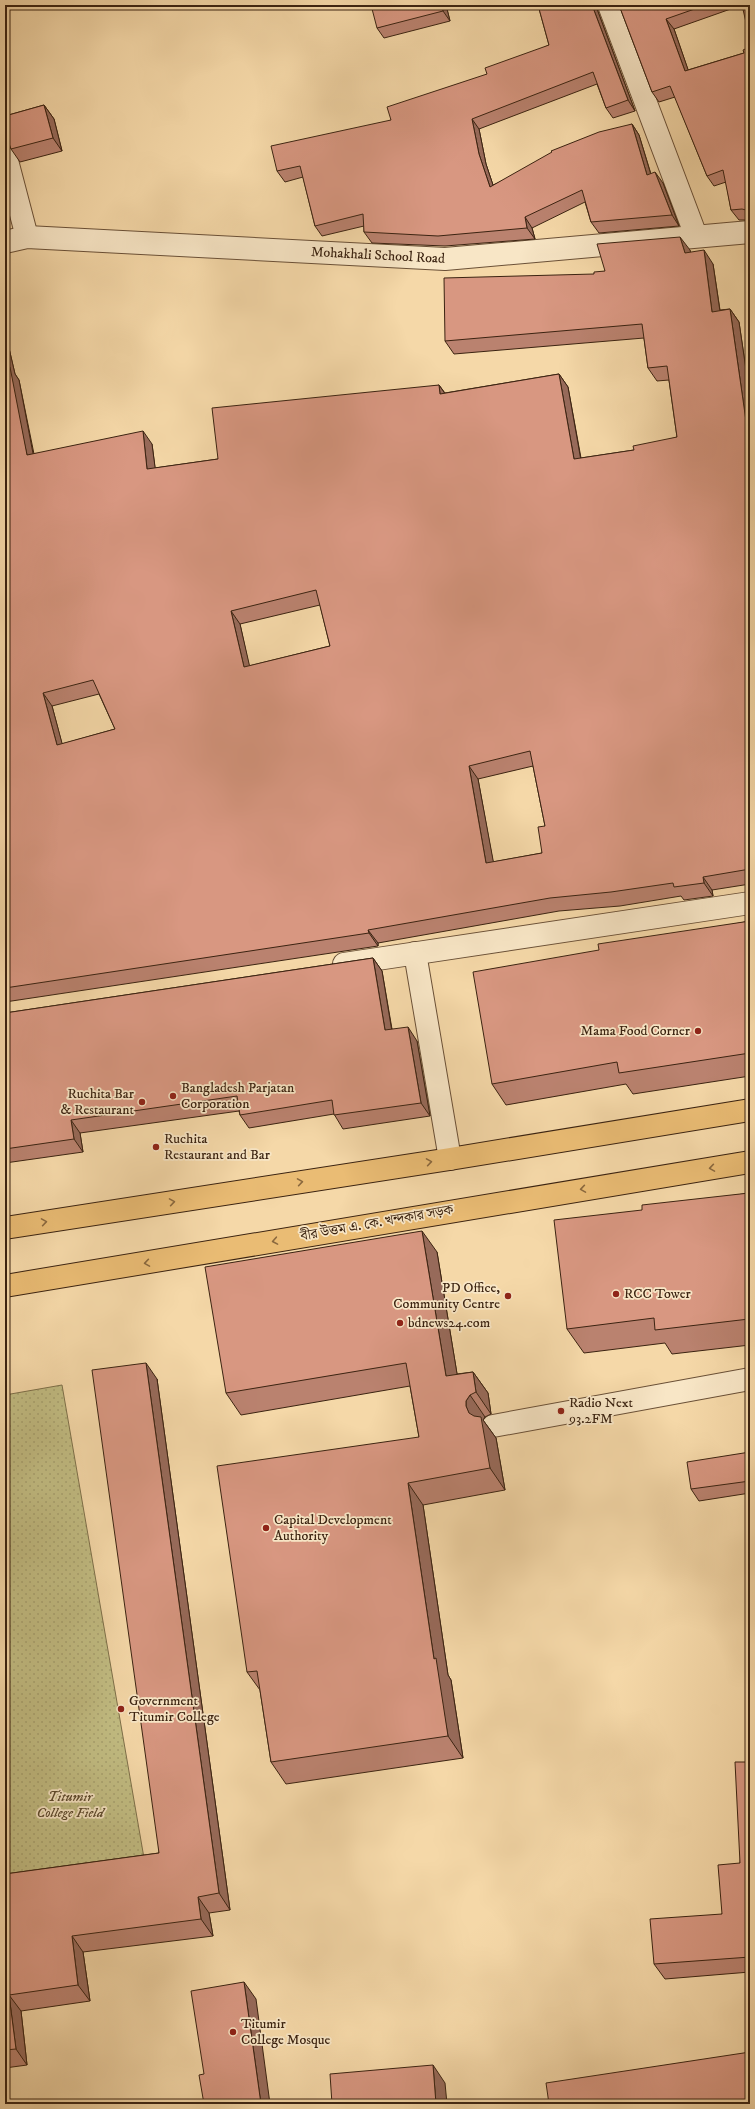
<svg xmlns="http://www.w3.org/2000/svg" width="755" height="2109" viewBox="0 0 755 2109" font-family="'IM FELL DW Pica','Noto Serif Bengali',serif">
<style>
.green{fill:url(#green-dots);stroke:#7e704a}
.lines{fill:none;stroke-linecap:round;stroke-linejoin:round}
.street-casing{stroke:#6a5037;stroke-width:24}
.primary-casing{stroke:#3b2311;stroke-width:24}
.street{stroke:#f8e6c6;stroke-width:22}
.primary{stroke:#eabc74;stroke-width:22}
.wall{fill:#ba826f;stroke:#3b2311;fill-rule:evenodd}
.shaded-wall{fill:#976a5a;stroke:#3b2311}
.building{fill:#d89781;stroke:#3b2311;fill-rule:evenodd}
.oneway{stroke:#8a683e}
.poi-dot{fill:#8f2418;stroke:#f8e6c6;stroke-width:1.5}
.labels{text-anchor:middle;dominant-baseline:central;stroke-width:3.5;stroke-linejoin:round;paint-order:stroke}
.street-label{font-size:14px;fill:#3b2311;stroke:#f8e6c6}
.poi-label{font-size:14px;fill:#3b2311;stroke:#f8e6c6;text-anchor:start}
.park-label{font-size:14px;font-style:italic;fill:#5d4a2e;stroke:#f8e6c6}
</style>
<defs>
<pattern id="green-dots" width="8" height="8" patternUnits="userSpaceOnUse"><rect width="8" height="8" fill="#c2bd83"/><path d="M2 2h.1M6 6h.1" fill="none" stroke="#a8a270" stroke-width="1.8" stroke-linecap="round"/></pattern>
</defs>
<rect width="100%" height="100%" fill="#f5d8a8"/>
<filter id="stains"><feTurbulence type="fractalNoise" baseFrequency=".005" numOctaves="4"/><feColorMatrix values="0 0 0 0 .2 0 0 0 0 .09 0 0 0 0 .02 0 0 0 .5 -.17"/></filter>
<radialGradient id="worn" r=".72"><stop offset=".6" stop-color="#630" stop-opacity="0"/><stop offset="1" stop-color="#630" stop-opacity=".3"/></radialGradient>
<path class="green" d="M62 1385 144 1858 5 1882V1395Z"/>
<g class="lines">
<g class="street-casing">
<g id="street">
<path d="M609 5 696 236"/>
<path d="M5 153 27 237"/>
<path id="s1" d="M5 242 27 237 445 259 750 232"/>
<path d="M415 953 450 1159"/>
<path d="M344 964 750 903"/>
<path d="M493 1426 750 1379"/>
</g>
</g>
<g class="primary-casing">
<g id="primary">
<path d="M5 1228 450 1159 750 1110"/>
<path d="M5 1286 750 1162"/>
</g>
</g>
<use href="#street" class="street"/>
<use href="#primary" class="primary"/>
</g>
<g class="wall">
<path d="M446 5 450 21 384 38 377 28Z"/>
<path d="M538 5H597V9L635 111 613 118 606 108 597 84 479 129 486 164 493 185 632 124 639 135 651 174 663 183 679 226 599 233 591 222 585 202 532 228 535 239 445 246 372 243 364 232V226L322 236 315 226 303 177 285 182 277 171 391 120 549 45Z"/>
<path d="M619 5H750H742L674 29 688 70 744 53 750 47V220H739L731 210 726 182 714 186 707 176 675 97 659 102 652 92Z"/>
<path d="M44 105 54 119 62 151 20 162 11 149 8 141H5V116Z"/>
<path d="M690 250V252L713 264 720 310 730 309 739 322 750 397V884L712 890 713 896 684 900 681 896 620 906 559 911 378 943V946L5 1002V331L15 374 19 380 34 454 152 444 155 468 218 459 439 385 445 393 559 374 568 387 581 458 634 450 677 437 669 380 657 381 648 368 644 338 454 354 445 341 594 274ZM320 605 330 646 249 666 240 624ZM99 694 115 729 62 744 52 706ZM533 766 545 826 542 853 493 862 478 779Z"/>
<path d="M750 921V1076L633 1094 626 1084 506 1105 492 1084 599 950Z"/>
<path d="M373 958 382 971 392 1029 417 1041 430 1116 343 1129 334 1114 249 1128 240 1115 239 1111 80 1133 83 1152 5 1163V1013Z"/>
<path d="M750 1186V1345L672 1354 665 1343 584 1353 567 1329 642 1210 749 1193Z"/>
<path d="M437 1252 457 1374 473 1372 488 1393 491 1414 485 1417 483 1420 496 1438 505 1490 423 1505 448 1675 451 1680 463 1758 286 1784 271 1762 260 1690 247 1672 419 1437 410 1386 241 1415 226 1393Z"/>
<path d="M157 1379 230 1910 209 1913 213 1936 83 1952 90 2001 21 2011 27 2065 5 2068V1874L159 1853Z"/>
<path d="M750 1452V1493L699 1501 691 1489Z"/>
<path d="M750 1762V1972L665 1979 654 1964 722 1914 740 1863Z"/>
<path d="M750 2052V2104H549Z"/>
</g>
<g class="shaded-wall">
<path d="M441 5H446L450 21 443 11Z"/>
<path d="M592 5H597V9L635 111 628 100Z"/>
<path d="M666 19 674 29 692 81 685 71Z"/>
<path d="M44 105 54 119 62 151 53 138Z"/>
<path d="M472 119 479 129 486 164 497 197 490 187 479 154Z"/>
<path d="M632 124 639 135 654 185 647 175Z"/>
<path d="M655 172 663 183 679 226 672 215Z"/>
<path d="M525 217 532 228 535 239 527 228Z"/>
<path d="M680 237 690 250 694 266 685 253Z"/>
<path d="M704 250 713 264 722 325 712 312Z"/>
<path d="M730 309 739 322 750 397V449Z"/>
<path d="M5 331 15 374 19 380 36 469 27 455 5 358Z"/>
<path d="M559 374 568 387 583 472 574 459Z"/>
<path d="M439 385 448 398 440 394Z"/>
<path d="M143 431 152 444 157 482 147 469Z"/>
<path d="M231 611 240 624 253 681 244 667Z"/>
<path d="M43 693 52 706 66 758 57 745Z"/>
<path d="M469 766 478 779 496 876 486 863Z"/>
<path d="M703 877 712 890 713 896 704 883Z"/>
<path d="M368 930 378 943V946L369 933Z"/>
<path d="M373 958 382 971 394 1044 385 1030Z"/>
<path d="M408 1027 417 1041 430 1116 421 1103Z"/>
<path d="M71 1120 80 1133 83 1152 74 1139Z"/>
<path d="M422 1231 437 1252 461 1398 446 1376Z"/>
<path d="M747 1307 750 1311V1322L749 1319Z"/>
<path d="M146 1363 157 1379 230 1910 219 1893Z"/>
<path d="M473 1372 488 1393 491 1414 476 1392Z"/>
<path d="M470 1395 485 1417 483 1420 496 1438 505 1490 490 1468 466 1406V1401Z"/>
<path d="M408 1483 423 1505 448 1675 451 1680 463 1758 448 1736 434 1659Z"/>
<path d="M198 1897 209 1913 213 1936 201 1919Z"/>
<path d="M72 1936 83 1952 90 2001 78 1985Z"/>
<path d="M244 1982 256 1999 270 2104H261Z"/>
<path d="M9 1995 21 2011 27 2065 16 2049Z"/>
<path d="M433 2065 445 2083 447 2104H436Z"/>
</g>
<g class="building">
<path d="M371 5H441L443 11 377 28Z"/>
<path d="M538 5H592L628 100 606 108 593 72 472 119 479 154 490 187 552 152 551 151 599 132 632 124 647 175 655 172 672 215 591 222 582 190 525 217 527 228 438 236 364 232 363 214 315 226 300 166 277 171 271 146 391 120 387 107 487 74 485 68 549 45Z"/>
<path d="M619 5H706L666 19 685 71 744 53 743 50 750 47V211L742 209 731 210 723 170 707 176 670 86 652 92Z"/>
<path d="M742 5H750V40Z"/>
<path d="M44 105 53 138 11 149 5 132V116Z"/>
<path d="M680 237 685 253 704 250 712 312 730 309 750 449V869L703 877 704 883 674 887 673 883 611 892 550 898 368 930 369 933 5 988V358L7 368 10 367 27 455 143 431 147 469 218 459 212 408 439 385 440 394 559 374 574 459 634 450 633 446 677 437 667 366 648 368 642 324 445 341 444 278 594 274V272L605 271 597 244ZM316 590 330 646 244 667 231 611ZM93 680 115 729 57 745 43 693ZM530 751 545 826 538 827 542 853 486 863 469 766Z"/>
<path d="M750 921V1053L619 1073 617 1062 492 1084 473 972 599 950 598 944Z"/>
<path d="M373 958 385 1030 408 1027 421 1103 334 1115 332 1100 240 1115 237 1096 71 1120 74 1139 5 1149V1013Z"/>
<path d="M750 1186V1307H747L749 1319 655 1330 654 1318 567 1329 554 1220 642 1210V1205L749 1193 748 1187Z"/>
<path d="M422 1231 446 1376 473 1372 476 1392 470 1395 466 1401V1406L469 1413 474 1416 481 1417 490 1468 408 1483 434 1659 436 1658 448 1736 271 1762 257 1671 247 1672 217 1466 419 1437 406 1363 226 1393 205 1267Z"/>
<path d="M146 1363 219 1893 198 1897 201 1919 72 1936 78 1985 9 1995 16 2049 5 2050V1874L159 1853 92 1370Z"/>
<path d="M750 1452V1481L691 1489 687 1462Z"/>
<path d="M735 1762H750V1957L654 1964 650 1919 722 1914 718 1865 740 1863Z"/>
<path d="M244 1982 261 2104H204L199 2075 204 2074 191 1991Z"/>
<path d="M750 2052V2104H684V2102L672 2104H549L546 2083Z"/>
<path d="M433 2065 436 2104H332L330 2074Z"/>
</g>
<defs><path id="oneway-chevron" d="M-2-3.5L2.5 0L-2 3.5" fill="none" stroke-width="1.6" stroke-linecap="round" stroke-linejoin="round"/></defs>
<g class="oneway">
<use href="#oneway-chevron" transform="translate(429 1162) rotate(-9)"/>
<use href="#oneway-chevron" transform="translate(712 1168) rotate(171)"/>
<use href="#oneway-chevron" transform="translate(300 1182) rotate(-9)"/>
<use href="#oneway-chevron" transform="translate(583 1189) rotate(171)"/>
<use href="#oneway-chevron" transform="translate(172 1202) rotate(-9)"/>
<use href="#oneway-chevron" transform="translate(44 1222) rotate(-9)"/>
<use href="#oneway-chevron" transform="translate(275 1241) rotate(170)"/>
<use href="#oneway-chevron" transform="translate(147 1263) rotate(171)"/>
</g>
<g class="poi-dot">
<circle cx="698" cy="1031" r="4"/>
<circle cx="173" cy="1096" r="4"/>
<circle cx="142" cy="1102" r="4"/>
<circle cx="156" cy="1147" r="4"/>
<circle cx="616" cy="1294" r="4"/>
<circle cx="508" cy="1296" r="4"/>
<circle cx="400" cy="1323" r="4"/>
<circle cx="561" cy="1411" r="4"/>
<circle cx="266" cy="1528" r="4"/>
<circle cx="121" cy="1709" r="4"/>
<circle cx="233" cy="2032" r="4"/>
</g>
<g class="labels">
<g class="street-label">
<text stroke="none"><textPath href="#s1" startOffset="374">Mohakhali School Road</textPath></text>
<text transform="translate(377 1223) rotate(-10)">বীর উত্তম এ. কে. খন্দকার সড়ক</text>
</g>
<g class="poi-label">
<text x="690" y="1031" text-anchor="end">Mama Food Corner</text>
<text x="181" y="1088">Bangladesh Parjatan<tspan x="181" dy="16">Corporation</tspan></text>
<text x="134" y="1094" text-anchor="end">Ruchita Bar<tspan x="134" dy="16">&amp; Restaurant</tspan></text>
<text x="164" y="1139">Ruchita<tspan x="164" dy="16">Restaurant and Bar</tspan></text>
<text x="500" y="1288" text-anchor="end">PD Office,<tspan x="500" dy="16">Community Centre</tspan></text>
<text x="624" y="1294">RCC Tower</text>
<text x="408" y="1323">bdnews24.com</text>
<text x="569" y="1403">Radio Next<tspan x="569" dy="16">93.2FM</tspan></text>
<text x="274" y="1520">Capital Development<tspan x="274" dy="16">Authority</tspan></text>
<text x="129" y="1701">Government<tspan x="129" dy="16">Titumir College</tspan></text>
<text x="241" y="2024">Titumir<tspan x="241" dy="16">College Mosque</tspan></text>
</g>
<g class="park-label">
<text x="70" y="1797">Titumir<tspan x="70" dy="16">College Field</tspan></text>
</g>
</g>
<rect width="755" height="2109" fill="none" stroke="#f5d8a8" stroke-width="20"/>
<rect x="6" y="6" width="743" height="2097" fill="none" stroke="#3b2311" stroke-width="2"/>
<rect x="10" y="10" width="735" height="2089" fill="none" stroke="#3b2311"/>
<rect width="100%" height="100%" filter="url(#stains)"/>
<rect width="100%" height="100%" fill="url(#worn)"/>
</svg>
